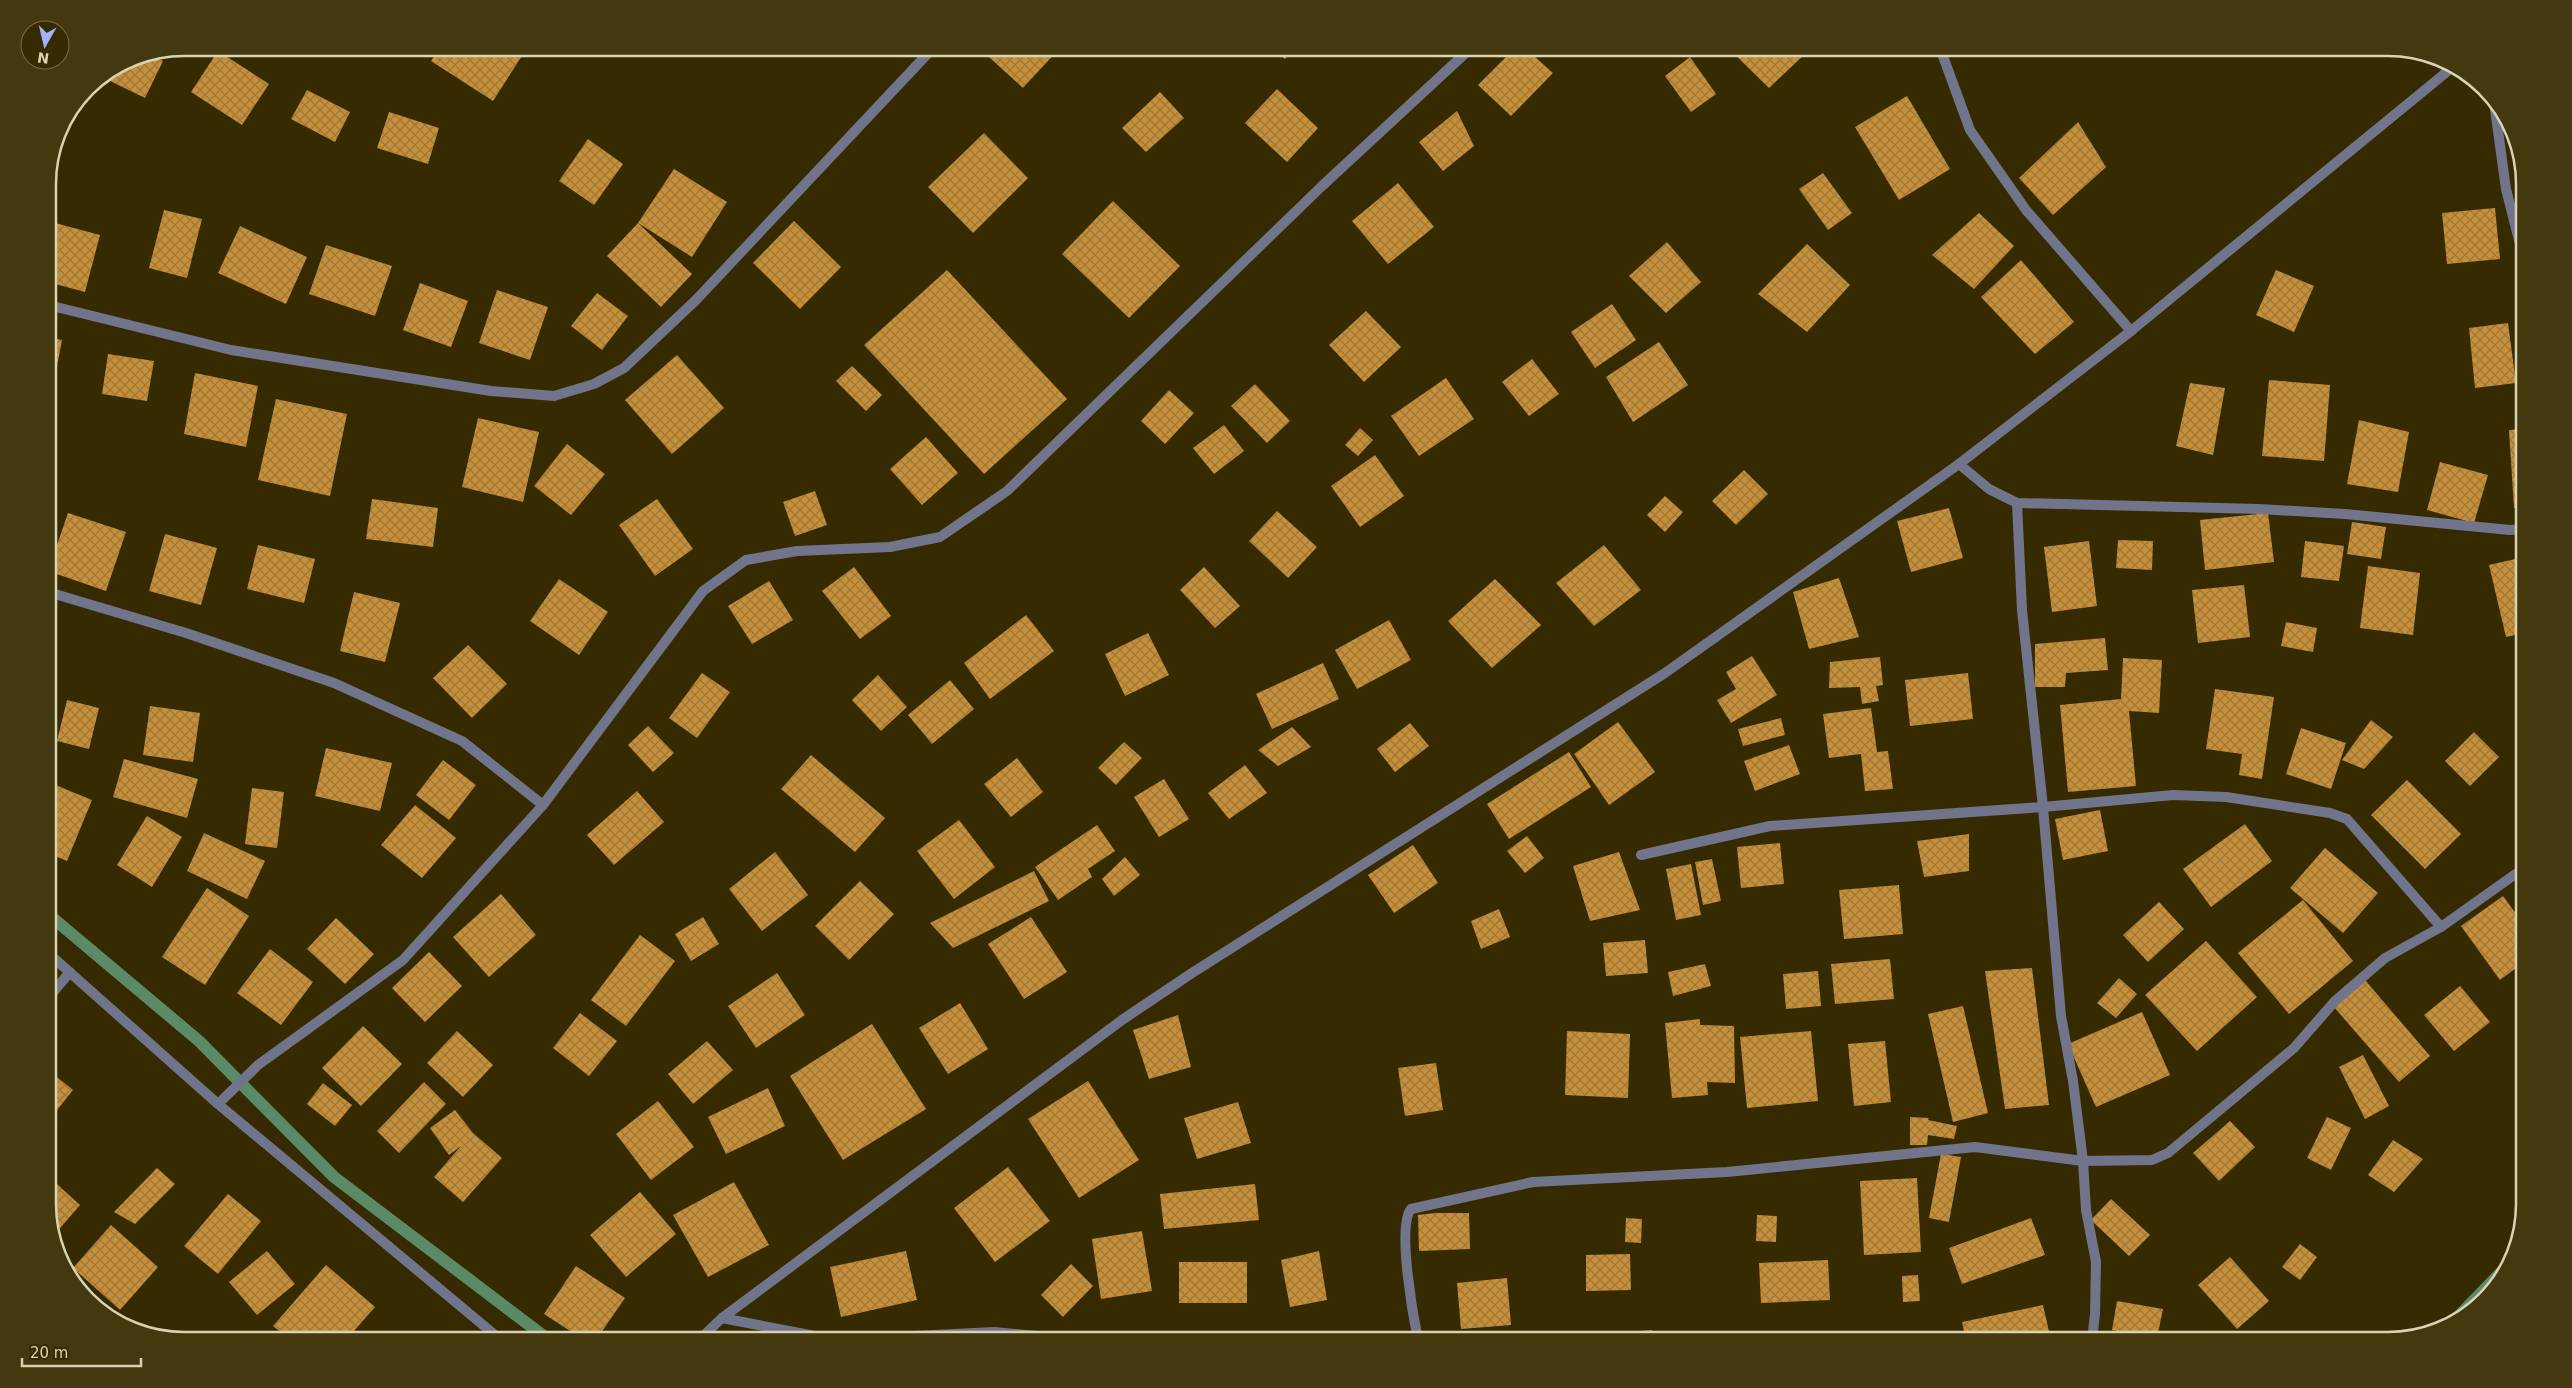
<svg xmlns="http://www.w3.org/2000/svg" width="2572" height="1388" viewBox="0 0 2572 1388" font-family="'DejaVu Sans',sans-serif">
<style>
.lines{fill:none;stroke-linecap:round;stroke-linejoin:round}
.stream{stroke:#5b8b66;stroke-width:12}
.building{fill:url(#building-cross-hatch)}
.minor{stroke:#70758c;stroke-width:10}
.rim{fill:none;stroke:#d9d2b5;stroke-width:2.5}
</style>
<defs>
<pattern id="building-cross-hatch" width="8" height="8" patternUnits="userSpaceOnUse" patternTransform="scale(1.25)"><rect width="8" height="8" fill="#c68f3a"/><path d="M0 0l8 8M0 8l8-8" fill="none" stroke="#9e7739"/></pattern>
</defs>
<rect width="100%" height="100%" fill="#362b00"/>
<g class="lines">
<g class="stream">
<path d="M48 914 199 1041 334 1177 549 1340"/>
<path d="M2455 1320 2511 1262"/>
</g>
</g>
<g class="building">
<path d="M184 48H192L189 55 172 50Z"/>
<path d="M440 48H527L493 101 431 61Z"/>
<path d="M998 48H1060L1023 88 989 57Z"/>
<path d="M1270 48H1294L1285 59Z"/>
<path d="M1515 48H1525L1553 73 1511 116 1478 85Z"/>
<path d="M1728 48H1804L1807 52 1769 88Z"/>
<path d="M218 51 269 84 242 125 191 92Z"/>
<path d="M149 54 163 61 145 98 102 77 132 58Z"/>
<path d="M1690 57 1716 94 1691 112 1665 76Z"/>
<path d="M1277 89 1318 128 1287 162 1245 123Z"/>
<path d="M307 90 350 112 335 142 291 119Z"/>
<path d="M1160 92 1184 118 1146 152 1122 128Z"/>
<path d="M1907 96 1950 169 1899 200 1855 127Z"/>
<path d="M1457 111 1474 146 1443 171 1419 142Z"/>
<path d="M389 112 439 128 428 164 377 148Z"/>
<path d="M2078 122 2106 167 2053 215 2019 178Z"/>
<path d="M984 133 1028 178 973 233 928 187Z"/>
<path d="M588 139 623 164 594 205 559 181Z"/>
<path d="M674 169 727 202 692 257 638 223Z"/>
<path d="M1823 173 1852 213 1828 230 1799 189Z"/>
<path d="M1398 183 1434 227 1388 264 1352 221Z"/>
<path d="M1113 201 1180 266 1129 318 1062 254Z"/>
<path d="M2495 208 2500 259 2447 264 2442 213Z"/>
<path d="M164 210 202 219 187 278 149 268Z"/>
<path d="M1979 213 2014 246 1974 289 1932 255Z"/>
<path d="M794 221 841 267 800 309 753 263Z"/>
<path d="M55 223 100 235 85 292 48 282V250Z"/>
<path d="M638 223 692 274 661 307 607 256Z"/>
<path d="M240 226 307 257 286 304 218 273Z"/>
<path d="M1667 242 1701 282 1666 313 1629 276Z"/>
<path d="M1807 244 1850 285 1807 332 1758 294Z"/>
<path d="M326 245 392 266 375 316 309 294Z"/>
<path d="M2021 260 2074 322 2035 354 1981 297Z"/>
<path d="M947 270 1067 399 984 474 864 345Z"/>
<path d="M2276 270 2314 286 2294 332 2256 315Z"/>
<path d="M420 283 468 301 451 347 403 330Z"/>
<path d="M497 290 548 307 530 360 479 343Z"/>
<path d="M597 293 628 316 602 350 571 326Z"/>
<path d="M1612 304 1636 340 1595 368 1571 332Z"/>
<path d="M1366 311 1401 347 1364 382 1329 345Z"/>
<path d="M2508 323 2516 383 2475 388 2469 328Z"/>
<path d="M48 337 62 340 51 398H48Z"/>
<path d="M1659 342 1688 385 1633 422 1606 377Z"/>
<path d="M108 354 154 361 147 401 102 394Z"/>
<path d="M677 355 724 408 672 454 625 400Z"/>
<path d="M1532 359 1559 394 1529 416 1502 382Z"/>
<path d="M852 366 882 395 866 411 836 381Z"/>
<path d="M195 373 258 386 246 447 184 434Z"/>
<path d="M1446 378 1474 419 1419 456 1391 416Z"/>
<path d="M2269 380 2330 385 2324 461 2262 456Z"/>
<path d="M2190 383 2225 388 2213 455 2176 446Z"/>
<path d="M1255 384 1290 421 1267 443 1231 406Z"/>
<path d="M1169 390 1194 413 1165 444 1141 421Z"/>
<path d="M276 399 347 414 330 496 258 480Z"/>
<path d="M478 418 539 432 523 502 462 487Z"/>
<path d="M2359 420 2409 432 2398 492 2347 484Z"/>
<path d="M1224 425 1244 451 1214 474 1193 448Z"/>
<path d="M1360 428 1373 440 1358 456 1345 445Z"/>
<path d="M2524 429V508H2514L2509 430Z"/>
<path d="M926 437 958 473 922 505 890 469Z"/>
<path d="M567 444 605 474 571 515 534 486Z"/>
<path d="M1375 455 1404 496 1360 527 1331 486Z"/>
<path d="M2440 462 2488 475 2474 523 2427 510Z"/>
<path d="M1744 470 1768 494 1736 525 1712 501Z"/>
<path d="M815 491 827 525 795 536 783 502Z"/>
<path d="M1665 496 1683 512 1665 532 1647 515Z"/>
<path d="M372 499 438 508 433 547 366 539Z"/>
<path d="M657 499 693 549 655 576 619 525Z"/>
<path d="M1949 508 1963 558 1911 572 1897 521Z"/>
<path d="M1277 511 1317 547 1288 578 1249 541Z"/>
<path d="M68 513 126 532 106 591 48 571Z"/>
<path d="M2268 513 2274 562 2205 570 2200 520Z"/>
<path d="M2352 522 2386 527 2381 559 2347 554Z"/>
<path d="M165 534 217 548 201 605 149 591Z"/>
<path d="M2118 540 2153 541 2152 570 2116 568Z"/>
<path d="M2089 541 2097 606 2052 612 2044 547Z"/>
<path d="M2305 541 2344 546 2339 581 2301 577Z"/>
<path d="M258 545 315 559 304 603 247 589Z"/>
<path d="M1604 545 1641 590 1594 626 1556 583Z"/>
<path d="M2524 557V633L2506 637 2489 565Z"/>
<path d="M2368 566 2420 573 2413 635 2360 628Z"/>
<path d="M854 567 891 616 860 639 822 591Z"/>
<path d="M1204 567 1240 606 1215 628 1180 590Z"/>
<path d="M1839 578 1859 637 1809 649 1793 592Z"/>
<path d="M559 579 608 612 579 655 530 621Z"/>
<path d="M1495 579 1541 625 1492 668 1448 621Z"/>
<path d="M769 581 793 620 752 644 728 606Z"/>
<path d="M2244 585 2250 637 2198 643 2192 590Z"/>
<path d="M354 592 400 603 385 662 340 651Z"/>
<path d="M1026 615 1054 651 990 699 964 663Z"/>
<path d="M1389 620 1411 660 1357 689 1335 650Z"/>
<path d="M2286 622 2317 628 2313 652 2281 646Z"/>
<path d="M1148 633 1169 675 1125 696 1105 654Z"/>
<path d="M2105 638 2108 670 2066 673 2065 687H2035V644Z"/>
<path d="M468 645 507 684 472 718 433 678Z"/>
<path d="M1752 656 1777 695 1731 723 1717 700 1736 689 1726 672Z"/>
<path d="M1880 657 1883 685 1876 686 1879 701 1862 704 1860 687 1829 688 1830 662Z"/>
<path d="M2123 658 2162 660 2159 713 2129 711 2136 786 2068 792 2060 705 2121 699Z"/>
<path d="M1323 663 1339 699 1272 729 1256 694Z"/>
<path d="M702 673 730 692 697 738 669 718Z"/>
<path d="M1968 673 1973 719 1910 726 1905 680Z"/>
<path d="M878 675 907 707 881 731 852 700Z"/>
<path d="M950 680 974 709 932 744 908 715Z"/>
<path d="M2524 683V703L2516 687Z"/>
<path d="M2215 689 2274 697 2262 779 2239 775 2242 754 2206 749Z"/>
<path d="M67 700 99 708 89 749 57 741Z"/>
<path d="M150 706 200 713 193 762 143 755Z"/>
<path d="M1871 708 1877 752 1888 751 1893 789 1865 791 1861 754 1829 758 1823 714Z"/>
<path d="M1781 718 1785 735 1743 746 1738 729Z"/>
<path d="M2371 720 2393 737 2364 769 2342 760Z"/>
<path d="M1618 722 1655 772 1609 805 1574 754Z"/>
<path d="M1410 723 1429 746 1395 772 1377 749Z"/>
<path d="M648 726 674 753 653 772 628 745Z"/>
<path d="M1292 727 1311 747 1278 766 1258 750Z"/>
<path d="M2301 728 2346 743 2331 789 2286 774Z"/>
<path d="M2474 732 2499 757 2470 786 2445 761Z"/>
<path d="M1124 742 1142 758 1116 785 1098 768Z"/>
<path d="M1789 745 1800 774 1755 791 1744 761Z"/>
<path d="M326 748 392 763 380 811 315 796Z"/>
<path d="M1569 752 1591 787 1509 839 1487 804Z"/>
<path d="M811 755 885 818 855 852 781 789Z"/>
<path d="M1017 758 1043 792 1011 817 984 784Z"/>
<path d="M124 759 198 779 187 818 113 797Z"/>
<path d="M443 760 476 785 449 820 416 795Z"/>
<path d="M1245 765 1267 793 1229 819 1208 793Z"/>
<path d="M1164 779 1189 819 1159 837 1134 797Z"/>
<path d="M2407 780 2461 834 2425 869 2371 815Z"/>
<path d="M48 782 92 800 67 861 48 853Z"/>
<path d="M252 788 284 792 277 848 245 844Z"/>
<path d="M637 791 664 822 614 865 587 835Z"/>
<path d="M415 805 456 838 422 878 381 845Z"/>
<path d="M2100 810 2108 851 2063 860 2055 819Z"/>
<path d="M147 816 182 837 152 887 117 865Z"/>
<path d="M959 820 995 867 954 899 917 851Z"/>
<path d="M2245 824 2272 861 2211 907 2183 869Z"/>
<path d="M1097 825 1115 851 1088 869 1092 877 1058 900 1035 867Z"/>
<path d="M204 833 265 861 247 899 187 871Z"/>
<path d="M1969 834V871L1924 877 1917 841Z"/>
<path d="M1527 836 1544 858 1525 873 1507 851Z"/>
<path d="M1780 843 1784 884 1741 888 1737 847Z"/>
<path d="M1413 845 1438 883 1394 913 1368 875Z"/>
<path d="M2325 848 2378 893 2343 933 2290 888Z"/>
<path d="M775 852 808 895 762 931 729 889Z"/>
<path d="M1619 852 1640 910 1590 921 1573 866Z"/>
<path d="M1125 857 1140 875 1114 896 1102 879Z"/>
<path d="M1712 859 1721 901 1703 905 1695 862Z"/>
<path d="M1691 864 1701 915 1676 920 1666 869Z"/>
<path d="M1034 871 1049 901 953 948 930 923Z"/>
<path d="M860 881 894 914 849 960 815 926Z"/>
<path d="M1899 885 1903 934 1844 939 1839 890Z"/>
<path d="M207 888 249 916 205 985 162 957Z"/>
<path d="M501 894 536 935 489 977 453 937Z"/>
<path d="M2503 896 2524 925V962L2500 980 2461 926Z"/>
<path d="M2303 900 2353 961 2289 1014 2238 953Z"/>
<path d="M2159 902 2184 929 2148 962 2123 935Z"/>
<path d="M1499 909 1510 937 1481 949 1471 921Z"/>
<path d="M703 917 719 944 691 961 675 934Z"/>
<path d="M1031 917 1067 972 1024 999 988 944Z"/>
<path d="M336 918 374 954 345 984 307 949Z"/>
<path d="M640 935 675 961 626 1026 591 1000Z"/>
<path d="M1645 940 1648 973 1606 976 1603 943Z"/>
<path d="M2206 941 2257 997 2197 1051 2145 995Z"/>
<path d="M270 949 313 982 281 1025 237 993Z"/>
<path d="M429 952 462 986 425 1022 392 988Z"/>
<path d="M1890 959 1894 999 1835 1004 1831 964Z"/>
<path d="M1705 964 1711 986 1673 996 1668 972Z"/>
<path d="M2032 968 2049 1105 2005 1109 1985 971Z"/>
<path d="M1818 971 1821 1006 1786 1009 1783 974Z"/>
<path d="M777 973 805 1015 756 1048 728 1006Z"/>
<path d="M2119 978 2137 994 2116 1018 2097 1003Z"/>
<path d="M2365 980 2430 1056 2399 1082 2334 1007Z"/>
<path d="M2460 986 2490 1022 2454 1051 2424 1015Z"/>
<path d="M960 1003 988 1049 948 1074 919 1028Z"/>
<path d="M1963 1006 1988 1113 1953 1122 1928 1014Z"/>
<path d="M2142 1012 2170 1075 2096 1107 2068 1044Z"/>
<path d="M580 1013 617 1041 589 1076 553 1048Z"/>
<path d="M1178 1015 1191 1067 1149 1079 1133 1030Z"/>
<path d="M1700 1019V1025L1734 1026 1735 1083 1707 1082 1708 1095 1672 1098 1665 1023Z"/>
<path d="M872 1024 926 1109 843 1160 790 1076Z"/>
<path d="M363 1026 402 1064 361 1106 322 1068Z"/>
<path d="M457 1031 493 1065 463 1097 427 1063Z"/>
<path d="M1567 1031 1630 1034 1628 1098 1565 1095Z"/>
<path d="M1811 1031 1818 1101 1747 1108 1740 1037Z"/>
<path d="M707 1041 733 1070 693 1104 668 1074Z"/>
<path d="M1885 1041 1891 1102 1854 1106 1848 1044Z"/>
<path d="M2363 1055 2389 1106 2365 1119 2339 1067Z"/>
<path d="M1436 1063 1443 1110 1405 1116 1398 1068Z"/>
<path d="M52 1073 73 1090 49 1120 48 1079Z"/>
<path d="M1088 1081 1139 1160 1079 1198 1028 1119Z"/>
<path d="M424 1082 446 1104 399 1153 377 1131Z"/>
<path d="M323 1083 352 1105 335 1126 307 1104Z"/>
<path d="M768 1088 785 1126 726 1154 708 1117Z"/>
<path d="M658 1101 694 1147 651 1180 616 1134Z"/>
<path d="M1238 1102 1251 1143 1197 1159 1184 1118Z"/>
<path d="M455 1110 473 1133 502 1158 463 1202 434 1177 461 1146 449 1155 430 1128Z"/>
<path d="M1910 1117 1929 1118 1928 1120 1957 1126 1954 1139 1928 1135 1927 1145H1910Z"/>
<path d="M2327 1117 2351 1128 2331 1170 2307 1158Z"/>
<path d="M2230 1121 2255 1147 2219 1181 2193 1153Z"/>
<path d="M2393 1140 2423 1159 2394 1192 2368 1175Z"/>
<path d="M1941 1154 1961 1157 1949 1222 1929 1218Z"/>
<path d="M1008 1167 1050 1221 995 1262 954 1208Z"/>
<path d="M157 1168 175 1184 135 1224 114 1212Z"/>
<path d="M48 1176 80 1205 55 1234 48 1213Z"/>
<path d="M1917 1178 1921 1252 1864 1255 1860 1181Z"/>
<path d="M734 1182 769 1245 708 1277 673 1215Z"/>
<path d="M1255 1184 1259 1220 1164 1229 1160 1194Z"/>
<path d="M640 1192 676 1234 626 1277 590 1235Z"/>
<path d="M228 1194 261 1221 218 1274 184 1246Z"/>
<path d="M2111 1199 2150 1235 2129 1256 2091 1220Z"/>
<path d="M1436 1213H1469L1470 1249 1419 1251 1418 1215Z"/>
<path d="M1757 1215 1777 1216 1776 1242 1756 1241Z"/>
<path d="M1626 1218 1642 1219 1641 1243 1625 1242Z"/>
<path d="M2031 1218 2045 1255 1962 1284 1949 1248Z"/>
<path d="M111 1225 158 1267 120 1310 73 1268Z"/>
<path d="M1142 1231 1152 1291 1101 1299 1092 1239Z"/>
<path d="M2300 1244 2317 1257 2300 1280 2282 1267Z"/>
<path d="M267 1251 295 1284 257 1315 229 1282Z"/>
<path d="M906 1251 917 1300 841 1317 830 1267Z"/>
<path d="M1319 1251 1327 1300 1290 1307 1281 1260Z"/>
<path d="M1630 1254 1631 1290 1586 1291V1255Z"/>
<path d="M2230 1257 2269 1301 2237 1329 2198 1285Z"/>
<path d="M1828 1260 1830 1300 1761 1303 1759 1263Z"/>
<rect x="1179" y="1262" width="68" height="41"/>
<path d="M1071 1264 1093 1286 1063 1317 1041 1295Z"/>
<path d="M326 1265 375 1307 346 1340H291L273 1326Z"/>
<path d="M576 1266 625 1298 596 1340H584L544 1314Z"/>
<path d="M1918 1275 1920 1301 1903 1302 1902 1276Z"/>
<path d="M1507 1278 1511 1325 1461 1329 1457 1283Z"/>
<path d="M2117 1301 2163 1309 2157 1338 2112 1330Z"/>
<path d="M2043 1305 2051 1340H1966L1962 1322Z"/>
<path d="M1652 1330 1654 1340H1607L1606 1334Z"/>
</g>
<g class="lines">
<g class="minor">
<path d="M1940 48 1970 130 2026 210 2131 331"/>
<path d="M2494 102 2506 189 2524 260"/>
<path d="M48 305 231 350 491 391 554 396 594 384 624 368 696 300 933 48"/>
<path d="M1959 464 1989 489 2017 503 2259 509 2345 514 2510 530 2524 529"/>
<path d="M2017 503 2022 610 2043 807 2061 1016 2073 1081 2083 1161 2086 1210 2096 1262 2095 1314 2092 1340"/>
<path d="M48 592 186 633 334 683 462 741 543 805"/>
<path d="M1641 855 1770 826 2043 807 2173 795 2226 797 2330 813 2347 819 2441 927"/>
<path d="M48 953 218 1104 501 1340"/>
<path d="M48 998 70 972"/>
<path d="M218 1104 258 1065 403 960 543 805 703 591 746 560 797 551 890 547 940 537 1007 491 1322 186 1471 48"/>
<path d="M722 1318 836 1340 994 1332 1081 1340"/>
<path d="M699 1340 722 1318 1122 1020 1192 973 1665 673 1959 464 2131 331 2454 66"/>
<path d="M1418 1340C1413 1316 1397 1226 1411 1209L1533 1182 1727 1172 1975 1147 2083 1161 2152 1160 2168 1153 2294 1048 2335 1001 2385 958 2441 927 2524 868"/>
</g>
</g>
<path d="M0 0H2572V1388H0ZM184 56H2388A128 128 0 0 1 2516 184V1204A128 128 0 0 1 2388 1332H184A128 128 0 0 1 56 1204V184A128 128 0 0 1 184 56Z" fill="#43380e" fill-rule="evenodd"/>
<path class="rim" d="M184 56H2388A128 128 0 0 1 2516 184V1204A128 128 0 0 1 2388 1332H184A128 128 0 0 1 56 1204V184A128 128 0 0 1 184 56Z"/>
<g transform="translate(45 45) rotate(188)"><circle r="24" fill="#362b00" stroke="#776e48"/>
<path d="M0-4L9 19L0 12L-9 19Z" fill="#a3b2fd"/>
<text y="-8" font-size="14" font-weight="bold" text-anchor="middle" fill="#d9d2b5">N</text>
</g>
<path d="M22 1358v8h119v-8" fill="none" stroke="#d9d2b5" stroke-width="2.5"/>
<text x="30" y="1358" font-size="15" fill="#d9d2b5" stroke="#362b00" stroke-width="4" paint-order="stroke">20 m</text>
</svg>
